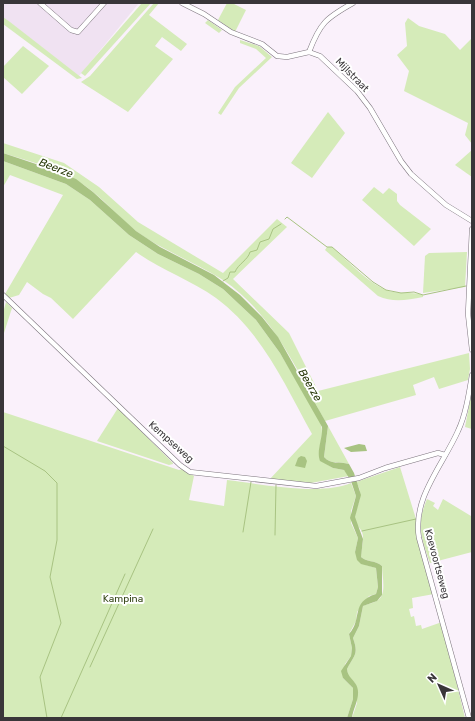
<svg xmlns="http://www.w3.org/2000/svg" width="475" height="721" viewBox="0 0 475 721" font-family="Rubik,sans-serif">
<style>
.built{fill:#f0e2f2}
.green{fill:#d5ebb9}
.water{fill:#a8c382}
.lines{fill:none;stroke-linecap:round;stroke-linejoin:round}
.stream{stroke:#a8c382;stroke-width:1}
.minor-casing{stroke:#7d757e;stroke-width:5.5}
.minor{stroke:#fff;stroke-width:4.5}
.labels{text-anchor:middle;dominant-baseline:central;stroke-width:4;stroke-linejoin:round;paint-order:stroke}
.street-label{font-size:10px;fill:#393639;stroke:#fff}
.park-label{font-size:10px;fill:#334415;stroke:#fff}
.water-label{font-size:11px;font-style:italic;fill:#273807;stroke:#fff}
</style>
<rect width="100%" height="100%" fill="#faf1fb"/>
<path class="built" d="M3 3H139L79 76 3 17Z"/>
<g class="green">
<path d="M142 3H151L85 76 81 73Z"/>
<path d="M154 3H159L149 15 187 44 181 51 162 37 155 46 173 59 128 112 81 82 90 76Z"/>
<path d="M227 3H232L246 10 235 32 218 20Z"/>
<path d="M3 17 10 22 82 78 77 79 3 24Z"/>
<path d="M408 18 419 26 445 34 460 50 472 38V144L465 135 468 123 404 91 409 71 397 55 407 46 405 23Z"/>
<path d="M208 20 222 30 219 33 205 23Z"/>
<path d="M240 40 259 46 272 57 239 88 221 115 218 113 235 87 266 58 256 49 240 43Z"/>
<path d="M23 46 49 66 22 94 3 77V67Z"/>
<path d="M328 112 345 133 312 178 291 163Z"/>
<path d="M3 143 64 163 99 187 138 222 223 273 277 219 287 227 233 279 289 333 318 391 469 353 470 369 468 380 439 389 434 377 413 385 416 395 325 421C297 370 273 314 223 280 195 262 163 251 136 231 118 217 103 198 84 185 60 169 31 162 3 153Z"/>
<path d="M472 150V177L455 165Z"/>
<path d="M3 161 66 184 90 200 129 235 158 254 199 274 223 289 256 320 280 353 319 419C327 438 316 446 320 460L333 468 344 470 349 476 311 483 269 480 312 434C285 385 262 332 216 298 191 280 161 270 136 252L73 319 51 298 43 294 27 282 19 295 9 298 5 294 63 195 10 175 3 187Z"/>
<path d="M374 187 383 194 389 188 397 194V201L400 205 431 229 414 246 362 200Z"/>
<path d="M327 247H332C347 260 368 283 386 290 398 295 411 291 423 295V297C407 300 393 303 378 296L325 250Z"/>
<path d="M467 252 465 287 423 293 425 256 429 253Z"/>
<path d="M6 302 12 308 3 336V313Z"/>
<path d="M472 391V429L465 427Z"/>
<path d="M118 408 173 463V464L169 465 97 441Z"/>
<path d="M3 412 179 470 182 469 194 476 189 500 224 506 227 480C261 484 321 496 351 483L356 496 351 511V523L358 538 355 552 366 565 376 568 378 587 376 594 369 596 357 612 356 621 349 634 352 648 351 656 345 664 343 678 353 688V699L347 718H3Z"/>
<path d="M328 426 349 464C339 461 331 465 324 457Z"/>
<path d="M400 467 416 519V533L434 594 412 598 413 608 409 609 411 617 414 616 416 626 421 625 422 629 442 622 465 718H352L357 703 355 683 348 677 347 669C354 655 359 655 353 638L359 626 363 606C367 604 374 603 378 600 387 594 382 576 382 566 375 560 366 562 361 557 361 548 365 540 362 532 360 527 354 524 355 518 355 505 366 497 356 482Z"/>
<path d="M427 499 435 503 433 506 438 510 443 499 471 516 472 552 430 563C421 538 416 524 427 499Z"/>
</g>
<g class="water">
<path d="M3 153 51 169 76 179 93 192 136 231 160 247 214 275 240 295 262 317 278 337 328 426 324 457C331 465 339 461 349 464L354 473 361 495 355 517 363 539 361 557C366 562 375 560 382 566V595L377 601 363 606 359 626 353 638C359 655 354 655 347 669 348 677 351 677 355 683 363 694 353 707 352 718H347L353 699V688L343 678 341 671 351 656 352 648 349 634C363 619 350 602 376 594L378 587 376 568 361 564 357 560 355 552 358 538 350 518 356 496 351 481 344 470 333 468 320 461C316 451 323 438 322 427L280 353 256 320 223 289 199 274 158 254 129 235 90 200 66 184 3 161Z"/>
<path d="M359 444 365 445 367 451 351 452 344 448Z"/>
<path d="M301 456 305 457 307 461 305 468 295 466 298 458Z"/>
</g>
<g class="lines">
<g class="stream">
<path d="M285 219 287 217 327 247H332L373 282 386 290 401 293 414 292 423 295 466 286"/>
<path d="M223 281 228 278 230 272H235C238 264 248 260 250 252L257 250 260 242 269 239 273 229 281 224"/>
<path d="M3 446 45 471 57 483V540L50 577 61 623 40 677 47 718"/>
<path d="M362 531 416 519"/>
<path d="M243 532 251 482"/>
<path d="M275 535 276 485"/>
<path d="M90 667 153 529"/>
<path d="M61 718 125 574"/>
</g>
<g class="minor-casing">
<g id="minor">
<path d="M40 3 71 30 78 32 104 3"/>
<path d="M182 3 204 14 231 32 262 44 277 56 287 57 309 52 320 56 357 91 370 108 401 161 411 174 446 205 472 221"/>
<path d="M309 52C320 23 326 18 353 3"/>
<path d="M472 229 468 314 472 350"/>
<path d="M3 295 180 465 190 472 316 486 359 478 385 468 438 453 445 455"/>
<path d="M469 718 419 538C412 498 443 465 458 431 466 414 469 393 472 375"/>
</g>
</g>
<use href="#minor" class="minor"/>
</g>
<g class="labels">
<g class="street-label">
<text transform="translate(352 75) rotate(46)">Mijlstraat</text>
<text transform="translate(171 442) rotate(42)">Kempseweg</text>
<text transform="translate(437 564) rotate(75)">Koevoortseweg</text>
</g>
<g class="park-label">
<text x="123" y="599">Kampina</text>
</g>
<g class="water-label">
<text transform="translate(56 168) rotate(21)">Beerze</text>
<text transform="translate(310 385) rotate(60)">Beerze</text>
</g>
</g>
<rect width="475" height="721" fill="none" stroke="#393639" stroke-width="8"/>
<g transform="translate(439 685) rotate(315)" stroke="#ffffff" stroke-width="3" paint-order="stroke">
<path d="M0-3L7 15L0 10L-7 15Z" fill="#393639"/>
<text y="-6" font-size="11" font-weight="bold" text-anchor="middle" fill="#393639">N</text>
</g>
</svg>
